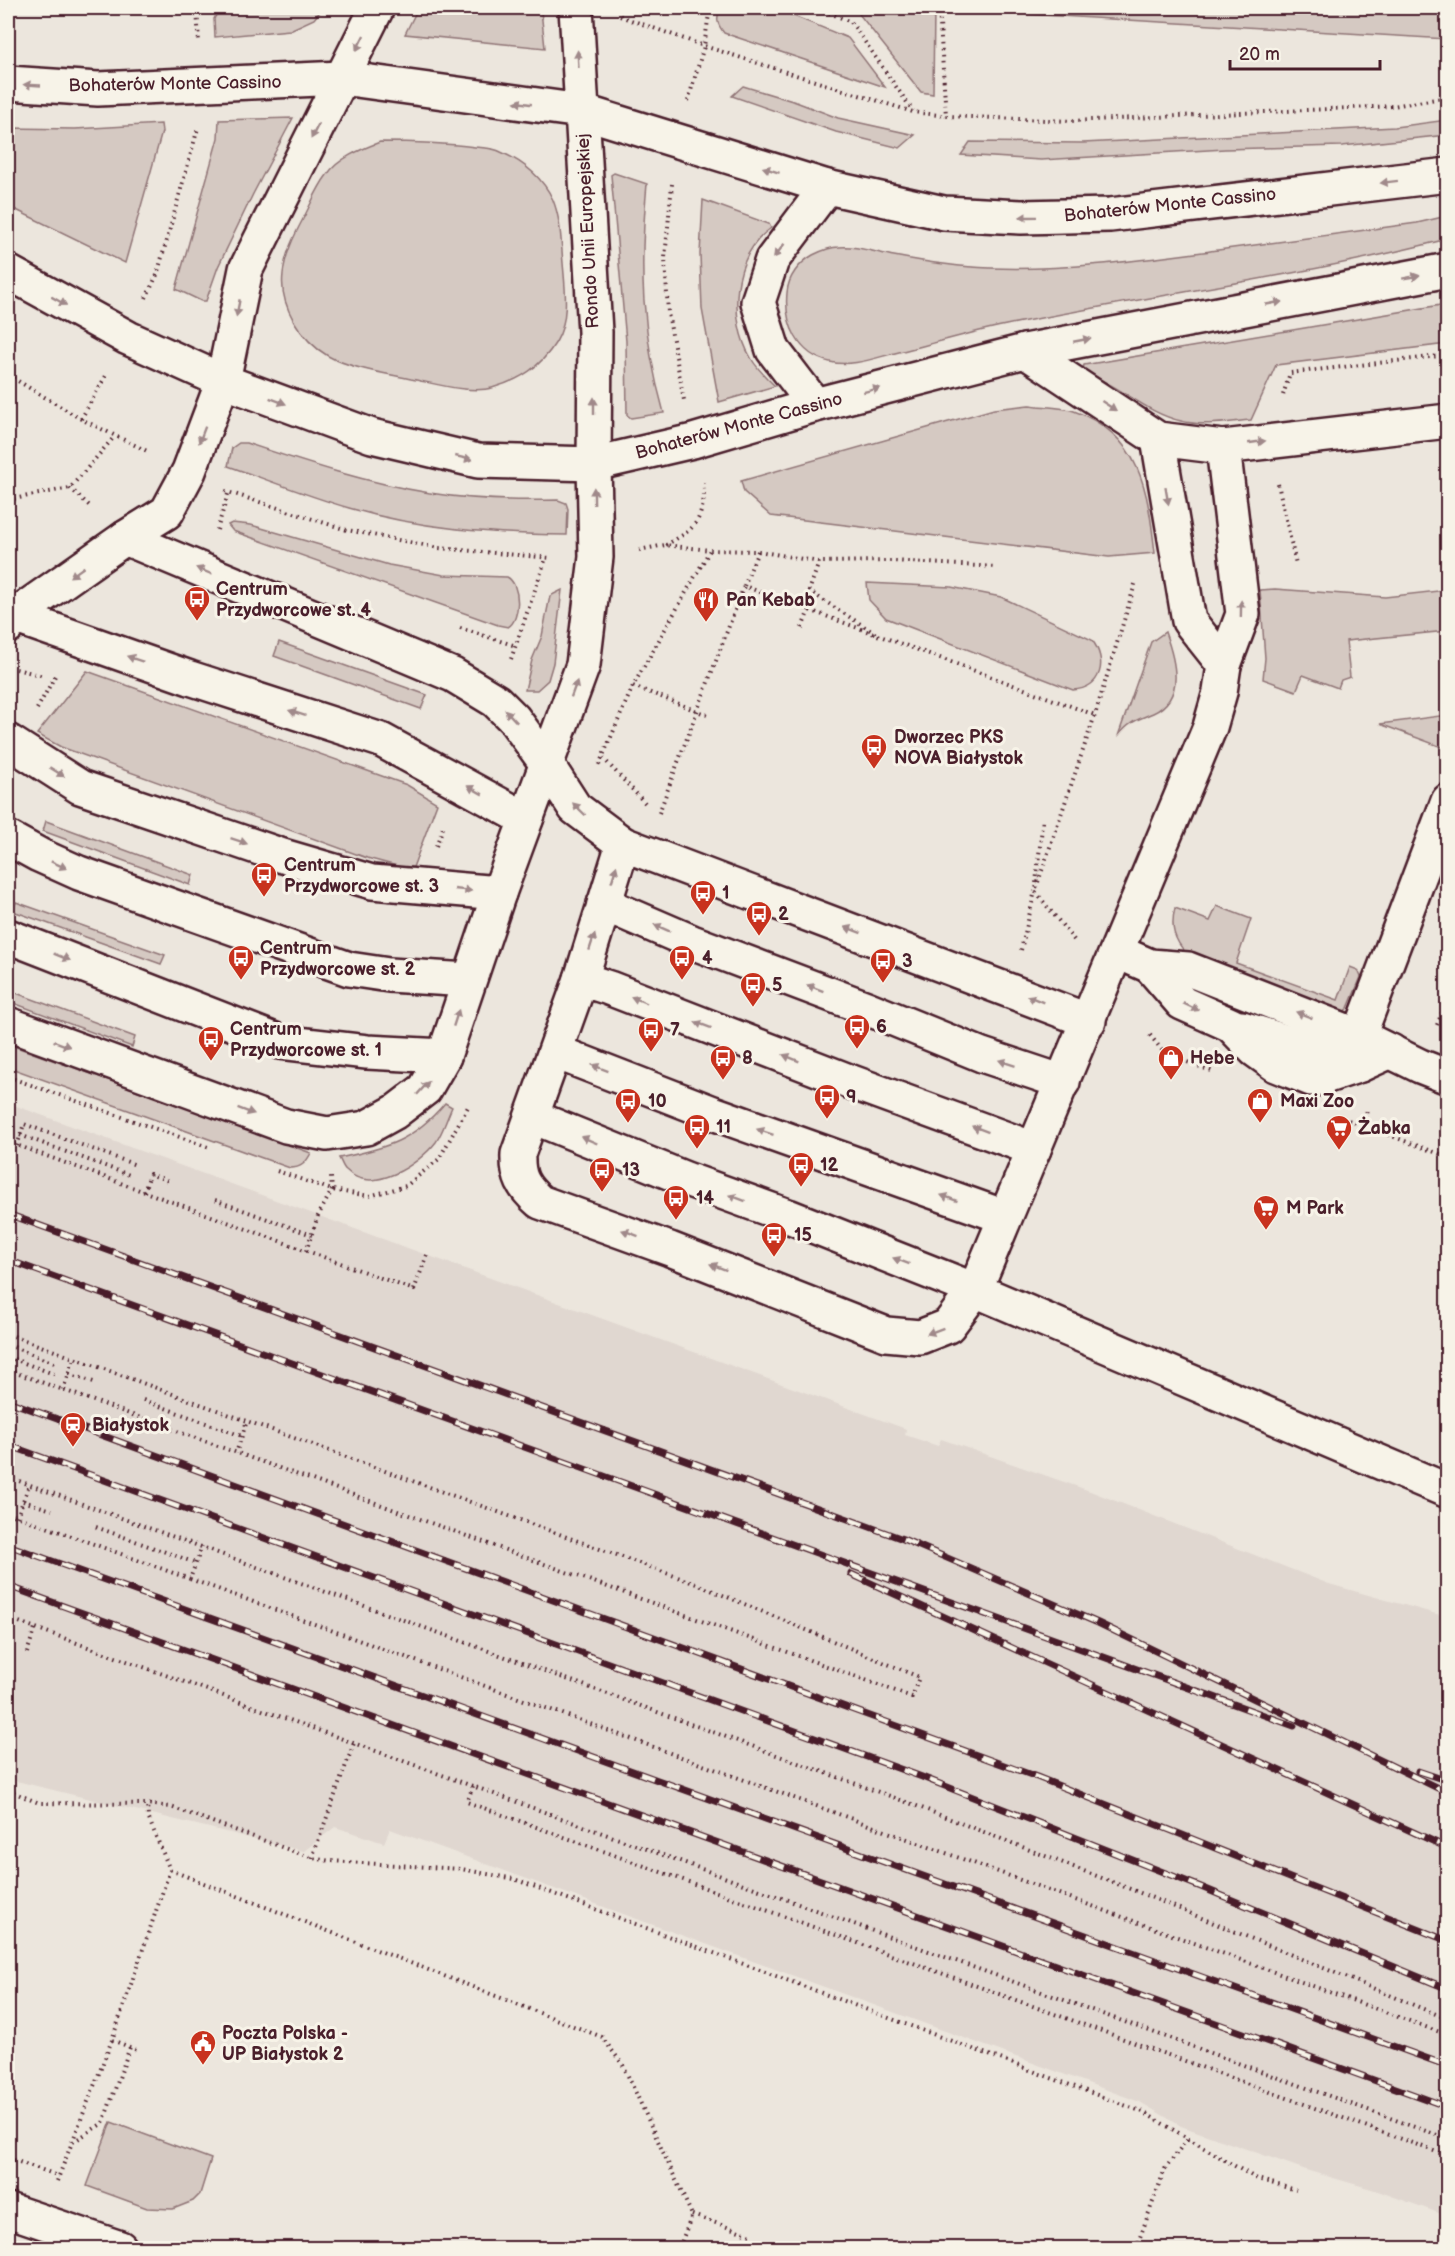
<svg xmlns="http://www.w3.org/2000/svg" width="1455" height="2256" viewBox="0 0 1455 2256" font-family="'Balsamiq Sans',sans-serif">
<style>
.built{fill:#e0d7d0}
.green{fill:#d5c9c2;stroke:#907476;stroke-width:1.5}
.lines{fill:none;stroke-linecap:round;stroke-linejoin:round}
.minor-casing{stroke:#4a1f2b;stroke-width:38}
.path{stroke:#4a1f2b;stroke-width:4;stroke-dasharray:1.5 4.5;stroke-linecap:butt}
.minor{stroke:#f7f3e8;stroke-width:33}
.rail-casing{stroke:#4a1f2b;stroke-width:7}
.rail{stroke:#f7f3e8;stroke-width:4.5;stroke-dasharray:14;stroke-linecap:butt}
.oneway{fill:#a0898a}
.labels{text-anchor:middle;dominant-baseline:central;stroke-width:6;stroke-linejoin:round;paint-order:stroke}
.street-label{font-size:18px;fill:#4a1f2b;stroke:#f7f3e8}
.poi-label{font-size:18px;font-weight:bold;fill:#4a1f2b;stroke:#f7f3e8;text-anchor:start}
</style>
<rect width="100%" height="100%" fill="#ece6dd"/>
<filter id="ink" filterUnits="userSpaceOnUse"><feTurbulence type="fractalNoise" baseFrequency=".0167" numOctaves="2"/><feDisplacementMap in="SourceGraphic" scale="12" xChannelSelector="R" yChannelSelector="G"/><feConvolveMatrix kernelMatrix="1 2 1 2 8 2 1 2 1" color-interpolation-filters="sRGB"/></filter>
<g filter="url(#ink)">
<path class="built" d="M8 1103 906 1429 905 1435 938 1446 941 1439 1090 1491 1329 1584 1447 1617V2216L1375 2190 1309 2171 1181 2126 1140 2102 390 1829 384 1843 335 1827 304 1851 8 1779Z"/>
<g class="green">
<path d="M220 8H323L314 19 290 30 215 37 214 19Z"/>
<path d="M418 8H496L541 11 545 48 405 34Z"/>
<path d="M720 8H774L848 38 885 87 724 33C717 24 716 19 720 8Z"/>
<path d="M858 8H934L933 94 921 92 859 14Z"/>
<path d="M995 8H1447V39L994 12Z"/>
<path d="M743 86 796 102 838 118 915 135 900 148 836 132 732 96Z"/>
<path d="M293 118 253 194 218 267 206 301H201L176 289 218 138 219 120Z"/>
<path d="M1447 120V135L1342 146 1225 149 1041 160 961 155 970 142 1083 143 1395 127Z"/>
<path d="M161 124 162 132 125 263 8 206V128L75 129Z"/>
<path d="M380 142C412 142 443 143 475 147 483 148 494 148 501 152 523 162 543 178 553 200 561 220 561 242 563 263 565 288 570 319 556 342 541 367 520 380 492 388 471 394 432 383 411 379 388 374 349 368 328 356 301 340 279 306 283 274 285 254 294 236 303 219 311 204 317 188 327 175 338 158 362 149 380 142Z"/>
<path d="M614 173 647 184C639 268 641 331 664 413L631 418 627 415 626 341 611 175Z"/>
<path d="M703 200 769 224 771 228C732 255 728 319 751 358 757 369 766 377 775 386L719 402 702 309 700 254Z"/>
<path d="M1447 216V239C1302 277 1152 294 1006 325 967 333 929 345 891 354 872 359 850 367 830 362 798 355 784 324 787 293 788 277 799 263 813 255 821 251 830 247 839 247 856 245 877 253 894 256 925 262 958 267 990 268 1066 271 1142 260 1218 250 1284 241 1350 232 1417 223Z"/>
<path d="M1447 304V344L1276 365 1251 420C1228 422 1204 427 1181 421 1145 413 1119 384 1085 373L1083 369 1084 365Z"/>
<path d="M1029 405C1043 407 1061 407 1074 411 1141 435 1148 491 1155 553L1109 557 771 516 744 492 741 481 994 409Z"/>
<path d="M239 443H246C306 463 367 483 430 493 472 500 515 501 558 500L566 503 568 509 567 535C494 534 420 529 349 508 308 496 268 480 228 466L232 448Z"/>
<path d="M232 523 251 525 389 565 444 575 507 577C521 584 521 620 508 627L498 625 233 531 228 525Z"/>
<path d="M867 583 951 587 1001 597 1092 640C1108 661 1102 688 1073 690L886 618 869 600Z"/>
<path d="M1275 589 1385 597 1447 590V631L1346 641 1350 677 1341 680 1338 688 1303 675 1296 691 1263 679 1265 658 1260 590Z"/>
<path d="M562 590 553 663 548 680 537 690H525L532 660 542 636 550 596Z"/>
<path d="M1165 632C1175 660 1186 698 1153 713 1137 720 1130 721 1118 736L1151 642Z"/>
<path d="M279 642 427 695 421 709 274 656Z"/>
<path d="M87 671 407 785 437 803 412 870 367 858 61 747 37 734Z"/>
<path d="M1447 715V749L1380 724Z"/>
<path d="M46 821 193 875 190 885 43 831Z"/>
<path d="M16 902 165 955 161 964 13 911Z"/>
<path d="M1217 906 1251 919 1236 963 1338 1000 1350 967 1358 970 1361 977 1348 1008 1343 1012 1187 954C1174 940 1170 927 1175 908L1210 921Z"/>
<path d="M8 990 135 1037 132 1047 8 1001Z"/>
<path d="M8 1044 311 1153C306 1163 301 1168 290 1168L8 1067Z"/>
<path d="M445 1103 452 1107C447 1118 443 1132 436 1142 419 1164 372 1196 346 1170 343 1168 341 1161 339 1158 387 1148 413 1141 445 1103Z"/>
<path d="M111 2122 211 2159 200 2194 193 2201 173 2209 147 2208 87 2186Z"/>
</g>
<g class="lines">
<g class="minor-casing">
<g id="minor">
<path d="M8 83 98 89 342 78 581 111 827 187 944 213 1021 217 1110 215 1448 175"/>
<path d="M8 272 128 338 223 381 372 436 478 461 594 464 693 441 815 405 1025 351 1448 270"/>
<path d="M1025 351 1158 439 1223 447 1448 421"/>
<path d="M815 405 773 350 758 302 772 260 827 187"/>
<path d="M1158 439 1189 621 1224 665"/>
<path d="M125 538 453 675 496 701 514 719 546 763 575 808 623 844 1089 1021"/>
<path d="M8 614 190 678 381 740 526 819"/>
<path d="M8 626 14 616 125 538 167 512 189 471 223 381 246 269 377 8"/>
<path d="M8 741 80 787 283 856 372 882 499 893"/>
<path d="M8 838 39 855 79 873 349 969 389 975 468 980"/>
<path d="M623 844 581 979 518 1154C517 1177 523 1187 540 1202L670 1249 886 1334 920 1337 948 1326 975 1290 1210 727 1220 692 1224 665 1243 614 1223 447"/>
<path d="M604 904 692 942 869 1009 982 1055 1063 1082"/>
<path d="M8 936 280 1042 367 1052 444 1056"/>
<path d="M1118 952 1150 966 1188 969 1359 1036 1420 1066 1448 1077"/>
<path d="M1150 966 1182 1003 1231 1025 1255 1050 1276 1065 1311 1079 1321 1078 1360 1065 1391 1051"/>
<path d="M581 979 609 988 846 1080 1034 1149"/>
<path d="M8 1024 286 1126 327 1134 366 1128 395 1112 425 1089 444 1056 499 893 583 665 596 557 594 464 595 332 576 8"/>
<path d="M1242 1028 1360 1065"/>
<path d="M1359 1036 1448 801"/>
<path d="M556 1052 713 1113 1005 1217"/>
<path d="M533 1117 686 1179 788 1216 975 1290 1448 1491"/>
<path d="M8 2210 120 2248"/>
</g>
</g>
<g class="path">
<path d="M197 8 199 43"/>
<path d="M818 8 851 22 913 111"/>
<path d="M939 8 946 116"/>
<path d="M620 16 704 46 913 112 946 116 1071 121 1393 106 1448 97"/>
<path d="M688 101 704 46 710 8"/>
<path d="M672 184 665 258 668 313 684 400"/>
<path d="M146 298 157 275 198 128"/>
<path d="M8 375 81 419 149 452"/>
<path d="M1283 395 1290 373 1448 355"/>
<path d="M81 419 107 374"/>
<path d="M1278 484 1296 564"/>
<path d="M70 488 92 508"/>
<path d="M225 491 347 530 439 548 551 558"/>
<path d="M8 500 70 488 115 436"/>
<path d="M217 530 228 494"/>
<path d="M666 545C675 539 687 534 694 525 702 516 706 495 703 483"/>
<path d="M639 550 665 545 710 550 758 551 819 562 892 561 996 567"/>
<path d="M758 551 744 586 1095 715"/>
<path d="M819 562 809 591 876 634"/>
<path d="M460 628 516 646"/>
<path d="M802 628 809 610"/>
<path d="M511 659 546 558"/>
<path d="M16 669 44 676"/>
<path d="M633 686 710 716"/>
<path d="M37 709 55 676"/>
<path d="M603 758 645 803"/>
<path d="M599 765 633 686 710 550"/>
<path d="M659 813 744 586"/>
<path d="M436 846 444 825"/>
<path d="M1036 883 1043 818"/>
<path d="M1074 940 1035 891 1095 715 1136 581"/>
<path d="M1021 950 1035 891"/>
<path d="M1437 1025 1448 998"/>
<path d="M1150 1035 1165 1054 1214 1072"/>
<path d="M8 1077 208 1147"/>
<path d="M1343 1118 1448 1157"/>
<path d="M1362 1124 1368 1108"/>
<path d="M20 1135 132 1176"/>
<path d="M8 1142 414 1290 427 1255"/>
<path d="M17 1146 24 1124 136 1165"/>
<path d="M277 1171 332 1190 369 1196 406 1186 439 1159 469 1105"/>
<path d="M144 1192 150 1174 171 1182"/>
<path d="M215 1200 312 1235"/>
<path d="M306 1251 318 1216 332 1190 331 1177"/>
<path d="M8 1334 247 1421 236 1453"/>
<path d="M8 1345 57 1364"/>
<path d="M8 1357 54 1374"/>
<path d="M8 1370 912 1697 919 1677 694 1583 247 1421"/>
<path d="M69 1374 97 1383"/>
<path d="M63 1390 74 1358"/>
<path d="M143 1400 242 1436"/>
<path d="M8 1477 909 1803 1143 1894 1448 2019"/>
<path d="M8 1488 12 1489"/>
<path d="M23 1501 52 1510"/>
<path d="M8 1513 190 1579 202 1546"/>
<path d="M17 1517 29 1485"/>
<path d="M96 1527 196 1563"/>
<path d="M190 1579 1448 2035"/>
<path d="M8 1618 1448 2139"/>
<path d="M27 1653 35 1628"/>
<path d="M473 1786 467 1802 1448 2156"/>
<path d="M8 1790 39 1803 147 1804 171 1807 312 1858 330 1861 461 1869 514 1879 1143 2112 1257 2179 1296 2190"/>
<path d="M312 1858 354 1743"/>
<path d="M170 1870 602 2037 623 2065 692 2215 679 2248"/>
<path d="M112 2040 137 2050"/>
<path d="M73 2142 103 2123 130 2047"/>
<path d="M8 2158 59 2176"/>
<path d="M57 2181 112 2040 170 1870 148 1817 147 1804"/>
<path d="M692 2215 751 2235"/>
<path d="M1136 2248 1165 2169 1188 2138"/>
</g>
<use href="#minor" class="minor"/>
<g class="rail-casing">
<g id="rail">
<path d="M8 1214 903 1539 1098 1623 1448 1793"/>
<path d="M8 1260 1294 1726"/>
<path d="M8 1401 1037 1777 1448 1941"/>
<path d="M8 1445 922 1777 1201 1887 1448 1989"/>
<path d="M8 1545 1448 2066"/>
<path d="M851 1574 1448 1848"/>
<path d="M8 1586 1448 2107"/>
<path d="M1418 1771 1448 1781"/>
</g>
</g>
<use href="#rail" class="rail"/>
</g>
<defs><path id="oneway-solid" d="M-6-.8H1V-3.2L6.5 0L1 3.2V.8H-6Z" transform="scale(1.5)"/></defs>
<g class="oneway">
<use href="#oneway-solid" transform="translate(360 43) rotate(117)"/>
<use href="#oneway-solid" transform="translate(578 59) rotate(-93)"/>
<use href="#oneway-solid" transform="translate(32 85) rotate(-177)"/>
<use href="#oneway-solid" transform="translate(523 103) rotate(-172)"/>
<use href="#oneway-solid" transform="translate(315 131) rotate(117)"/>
<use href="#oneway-solid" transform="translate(771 170) rotate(-162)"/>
<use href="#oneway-solid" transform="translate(1389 182) rotate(173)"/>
<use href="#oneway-solid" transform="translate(1028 217) rotate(179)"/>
<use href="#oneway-solid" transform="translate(779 251) rotate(127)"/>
<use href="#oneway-solid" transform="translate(1411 277) rotate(-10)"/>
<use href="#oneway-solid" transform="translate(59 301) rotate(29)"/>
<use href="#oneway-solid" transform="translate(1274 303) rotate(-11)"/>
<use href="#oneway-solid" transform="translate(238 308) rotate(101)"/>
<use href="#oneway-solid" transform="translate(1082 340) rotate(-11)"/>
<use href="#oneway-solid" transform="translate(872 390) rotate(-14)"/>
<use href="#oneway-solid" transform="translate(278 401) rotate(21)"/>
<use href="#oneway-solid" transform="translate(594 406) rotate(-90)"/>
<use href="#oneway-solid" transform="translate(1109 406) rotate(33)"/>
<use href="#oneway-solid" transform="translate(202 435) rotate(111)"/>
<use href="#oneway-solid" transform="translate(1257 442) rotate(-8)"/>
<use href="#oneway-solid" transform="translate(464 458) rotate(13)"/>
<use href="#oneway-solid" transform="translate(594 496) rotate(-91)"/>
<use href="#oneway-solid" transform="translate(1167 496) rotate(80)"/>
<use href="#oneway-solid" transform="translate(204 571) rotate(-157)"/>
<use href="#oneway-solid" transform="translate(77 572) rotate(145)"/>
<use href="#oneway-solid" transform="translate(1241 609) rotate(-89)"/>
<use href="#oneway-solid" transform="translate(135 659) rotate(-161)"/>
<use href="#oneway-solid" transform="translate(574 689) rotate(-70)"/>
<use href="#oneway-solid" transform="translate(297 713) rotate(-162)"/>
<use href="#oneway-solid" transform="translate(511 716) rotate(-133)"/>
<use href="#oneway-solid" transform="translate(57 772) rotate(32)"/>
<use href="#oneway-solid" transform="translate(475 790) rotate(-151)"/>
<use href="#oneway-solid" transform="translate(579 809) rotate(-136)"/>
<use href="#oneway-solid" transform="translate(239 841) rotate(19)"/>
<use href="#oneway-solid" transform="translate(59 865) rotate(24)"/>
<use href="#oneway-solid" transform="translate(614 874) rotate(-73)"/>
<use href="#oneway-solid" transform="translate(463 890) rotate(6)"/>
<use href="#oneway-solid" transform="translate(662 928) rotate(-156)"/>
<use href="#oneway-solid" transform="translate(853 930) rotate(-159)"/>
<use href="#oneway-solid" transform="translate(592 942) rotate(-72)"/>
<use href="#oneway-solid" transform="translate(62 957) rotate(22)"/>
<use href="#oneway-solid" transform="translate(815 988) rotate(-159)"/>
<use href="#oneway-solid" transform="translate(1035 999) rotate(-158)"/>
<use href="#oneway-solid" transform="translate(639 1000) rotate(-157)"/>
<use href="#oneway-solid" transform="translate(1191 1007) rotate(25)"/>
<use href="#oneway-solid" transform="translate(1304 1015) rotate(-159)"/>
<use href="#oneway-solid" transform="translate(456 1018) rotate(-72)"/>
<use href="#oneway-solid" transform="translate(703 1025) rotate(-160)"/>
<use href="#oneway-solid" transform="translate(62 1044) rotate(20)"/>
<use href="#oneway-solid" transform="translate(791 1058) rotate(-158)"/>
<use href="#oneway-solid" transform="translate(1007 1063) rotate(-161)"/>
<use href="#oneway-solid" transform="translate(600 1068) rotate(-159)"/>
<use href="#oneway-solid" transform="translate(423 1088) rotate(-48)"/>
<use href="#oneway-solid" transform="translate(246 1111) rotate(20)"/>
<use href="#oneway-solid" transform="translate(980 1129) rotate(-160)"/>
<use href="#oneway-solid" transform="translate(765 1132) rotate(-161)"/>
<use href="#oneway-solid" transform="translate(589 1140) rotate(-157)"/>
<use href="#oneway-solid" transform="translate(737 1198) rotate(-160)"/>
<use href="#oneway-solid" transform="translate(949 1198) rotate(-160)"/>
<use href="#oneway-solid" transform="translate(630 1233) rotate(-160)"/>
<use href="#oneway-solid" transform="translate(901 1261) rotate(-159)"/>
<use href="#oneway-solid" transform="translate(718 1267) rotate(-159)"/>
<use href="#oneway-solid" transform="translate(935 1331) rotate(159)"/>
</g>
</g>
<defs>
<g id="bus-pin" transform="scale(1.35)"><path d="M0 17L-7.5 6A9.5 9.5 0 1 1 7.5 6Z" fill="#c8321e" stroke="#f7f3e8"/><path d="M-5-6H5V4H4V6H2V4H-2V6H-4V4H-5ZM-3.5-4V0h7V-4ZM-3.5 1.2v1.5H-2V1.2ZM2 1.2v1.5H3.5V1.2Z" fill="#fff"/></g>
<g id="restaurant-pin" transform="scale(1.35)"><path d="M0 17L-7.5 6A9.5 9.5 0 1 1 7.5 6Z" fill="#c8321e" stroke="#f7f3e8"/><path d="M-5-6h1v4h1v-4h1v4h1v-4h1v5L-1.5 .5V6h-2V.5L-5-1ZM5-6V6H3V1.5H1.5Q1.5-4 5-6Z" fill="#fff"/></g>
<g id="shop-pin" transform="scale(1.35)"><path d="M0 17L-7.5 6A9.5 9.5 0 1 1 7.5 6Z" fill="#c8321e" stroke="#f7f3e8"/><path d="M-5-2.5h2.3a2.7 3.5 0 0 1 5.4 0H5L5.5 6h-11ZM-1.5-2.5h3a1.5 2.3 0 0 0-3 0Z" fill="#fff"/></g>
<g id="supermarket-pin" transform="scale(1.35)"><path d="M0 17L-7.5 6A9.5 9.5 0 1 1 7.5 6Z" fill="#c8321e" stroke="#f7f3e8"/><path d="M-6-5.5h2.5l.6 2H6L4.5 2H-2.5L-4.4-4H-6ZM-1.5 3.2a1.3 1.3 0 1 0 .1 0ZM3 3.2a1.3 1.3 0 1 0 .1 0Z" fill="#fff"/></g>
<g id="station-pin" transform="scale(1.35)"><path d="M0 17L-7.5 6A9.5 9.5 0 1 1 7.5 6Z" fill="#c8321e" stroke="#f7f3e8"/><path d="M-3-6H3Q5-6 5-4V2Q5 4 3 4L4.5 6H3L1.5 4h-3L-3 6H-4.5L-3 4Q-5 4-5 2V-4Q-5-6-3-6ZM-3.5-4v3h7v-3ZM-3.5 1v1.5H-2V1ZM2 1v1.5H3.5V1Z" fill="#fff"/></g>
<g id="civic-pin" transform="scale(1.35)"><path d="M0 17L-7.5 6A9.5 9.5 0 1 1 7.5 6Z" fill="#c8321e" stroke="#f7f3e8"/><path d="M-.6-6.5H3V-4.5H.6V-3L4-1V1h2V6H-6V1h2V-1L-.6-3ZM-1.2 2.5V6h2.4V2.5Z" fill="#fff"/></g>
</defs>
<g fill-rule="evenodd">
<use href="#bus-pin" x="197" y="599"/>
<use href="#restaurant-pin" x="706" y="600"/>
<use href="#bus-pin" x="874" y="747"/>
<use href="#bus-pin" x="264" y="875"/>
<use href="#bus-pin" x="703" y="893"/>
<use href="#bus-pin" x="759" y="914"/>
<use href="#bus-pin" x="241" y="958"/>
<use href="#bus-pin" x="682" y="958"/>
<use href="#bus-pin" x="883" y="961"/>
<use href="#bus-pin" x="753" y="985"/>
<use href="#bus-pin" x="857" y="1027"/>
<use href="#bus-pin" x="651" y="1030"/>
<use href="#bus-pin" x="211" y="1039"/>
<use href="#bus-pin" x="723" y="1058"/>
<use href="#shop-pin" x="1171" y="1058"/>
<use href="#bus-pin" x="827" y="1097"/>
<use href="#bus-pin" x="628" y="1101"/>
<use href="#shop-pin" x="1260" y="1101"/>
<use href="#bus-pin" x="697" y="1127"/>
<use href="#supermarket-pin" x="1339" y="1128"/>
<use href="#bus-pin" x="801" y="1165"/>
<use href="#bus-pin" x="602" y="1170"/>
<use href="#bus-pin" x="676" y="1198"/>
<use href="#supermarket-pin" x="1266" y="1208"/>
<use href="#bus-pin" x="774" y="1235"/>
<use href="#station-pin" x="73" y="1425"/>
<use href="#civic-pin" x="203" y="2043"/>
</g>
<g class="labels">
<g class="street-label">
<text transform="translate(175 84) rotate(-1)">Bohaterów Monte Cassino</text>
<text transform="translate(1170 205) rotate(-6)">Bohaterów Monte Cassino</text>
<text transform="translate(588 231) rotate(-93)">Rondo Unii Europejskiej</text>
<text transform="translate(739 426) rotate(-15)">Bohaterów Monte Cassino</text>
</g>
<g class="poi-label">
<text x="216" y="589">Centrum<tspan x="216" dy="21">Przydworcowe st. 4</tspan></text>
<text x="726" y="600">Pan Kebab</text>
<text x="894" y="737">Dworzec PKS<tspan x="894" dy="21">NOVA Białystok</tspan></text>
<text x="284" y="865">Centrum<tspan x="284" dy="21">Przydworcowe st. 3</tspan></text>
<text x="722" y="893">1</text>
<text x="778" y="914">2</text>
<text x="260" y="948">Centrum<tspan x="260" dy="21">Przydworcowe st. 2</tspan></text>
<text x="702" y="958">4</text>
<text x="902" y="961">3</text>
<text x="772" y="985">5</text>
<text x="876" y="1027">6</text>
<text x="230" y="1029">Centrum<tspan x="230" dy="21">Przydworcowe st. 1</tspan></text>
<text x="670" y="1030">7</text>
<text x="742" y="1058">8</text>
<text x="1190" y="1058">Hebe</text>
<text x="846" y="1097">9</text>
<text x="648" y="1101">10</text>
<text x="1280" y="1101">Maxi Zoo</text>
<text x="716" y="1127">11</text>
<text x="1358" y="1128">Żabka</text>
<text x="820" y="1165">12</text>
<text x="622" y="1170">13</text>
<text x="696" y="1198">14</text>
<text x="1286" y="1208">M Park</text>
<text x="794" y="1235">15</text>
<text x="92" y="1425">Białystok</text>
<text x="222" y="2033">Poczta Polska -<tspan x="222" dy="21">UP Białystok 2</tspan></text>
</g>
</g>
<rect width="1455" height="2256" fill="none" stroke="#f7f3e8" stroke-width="30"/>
<rect x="15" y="15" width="1425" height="2226" fill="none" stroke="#4a1f2b" stroke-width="2" filter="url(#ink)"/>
<path d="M1230 60v9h150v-9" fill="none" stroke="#4a1f2b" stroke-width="3"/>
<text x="1239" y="60" font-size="18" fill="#4a1f2b" stroke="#f7f3e8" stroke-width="4.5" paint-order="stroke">20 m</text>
</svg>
